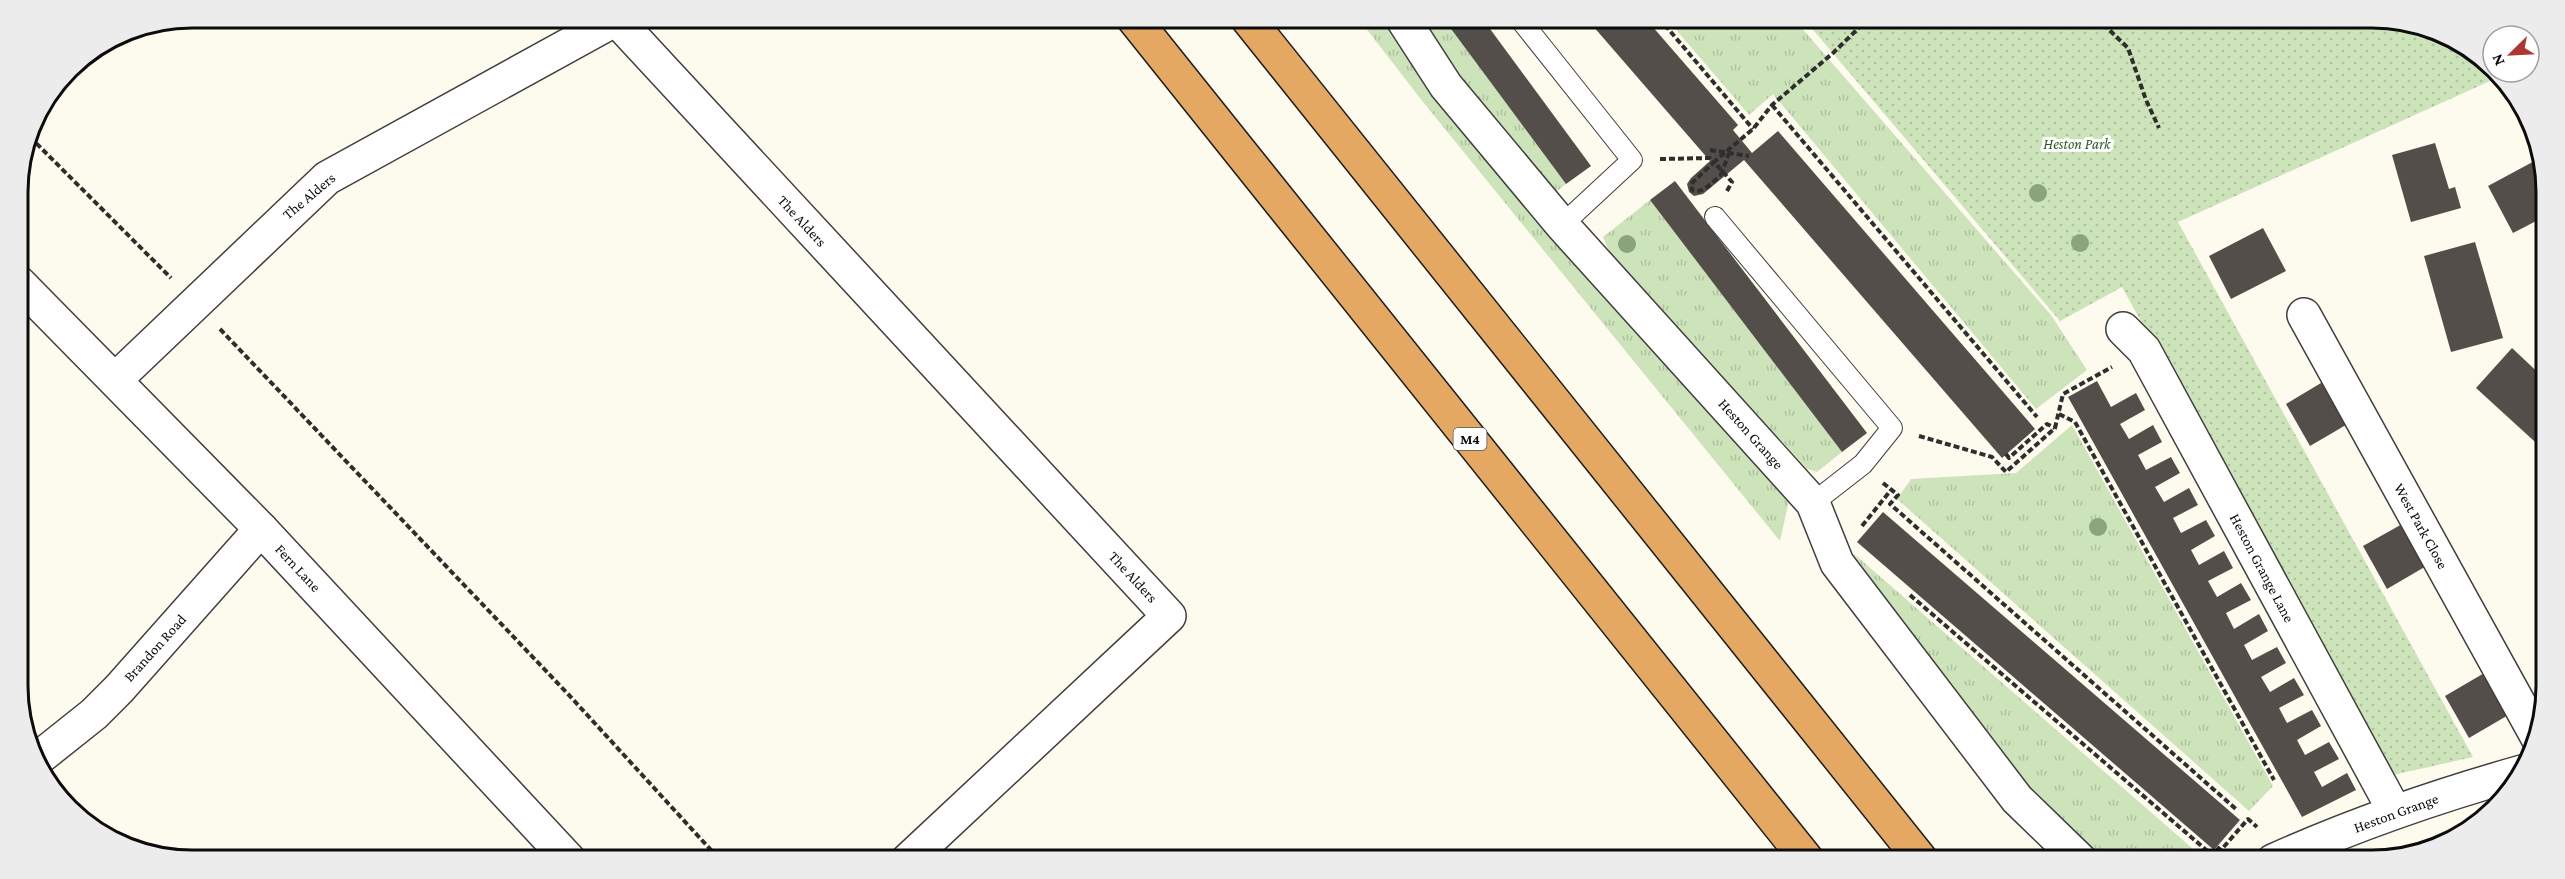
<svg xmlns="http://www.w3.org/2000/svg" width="2565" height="879" viewBox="0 0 2565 879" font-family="'Crimson Pro',serif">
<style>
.grass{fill:url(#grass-tufts)}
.park{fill:url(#park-dots)}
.building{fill:#534e4a}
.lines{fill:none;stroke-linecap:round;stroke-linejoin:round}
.lane-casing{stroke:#3f3f3f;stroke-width:22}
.street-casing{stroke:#3f3f3f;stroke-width:36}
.highway-casing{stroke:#1d1d1d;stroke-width:36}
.path{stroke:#2e2e2e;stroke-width:4;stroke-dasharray:6 3;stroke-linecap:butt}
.lane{stroke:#fff;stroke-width:20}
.street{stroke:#fff;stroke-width:33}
.highway{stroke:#e5a863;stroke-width:33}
.path-bridge{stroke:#2e2e2e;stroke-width:4;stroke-dasharray:6 3;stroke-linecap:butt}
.tree{fill:#8aa47e}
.labels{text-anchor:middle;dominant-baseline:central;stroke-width:6;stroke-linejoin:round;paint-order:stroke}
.shield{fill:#fff;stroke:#555;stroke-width:1.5}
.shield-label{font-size:14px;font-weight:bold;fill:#0c0c0c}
.park-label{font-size:15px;font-style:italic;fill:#2b5c24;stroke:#fff}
.street-label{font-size:15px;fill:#0c0c0c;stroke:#fff}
.rim{fill:none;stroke:#0c0c0c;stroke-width:3}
</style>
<defs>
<pattern id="grass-tufts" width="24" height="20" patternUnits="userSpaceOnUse" patternTransform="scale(1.5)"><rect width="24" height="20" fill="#cde4ba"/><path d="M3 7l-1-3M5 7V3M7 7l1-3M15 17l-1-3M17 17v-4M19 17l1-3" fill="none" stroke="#afc29f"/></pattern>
<pattern id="park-dots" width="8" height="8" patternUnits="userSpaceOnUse" patternTransform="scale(1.5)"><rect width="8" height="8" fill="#cde4ba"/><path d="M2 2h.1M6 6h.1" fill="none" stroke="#afc29f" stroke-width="1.8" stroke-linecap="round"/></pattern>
</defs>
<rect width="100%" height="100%" fill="#fdfbed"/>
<g class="grass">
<path d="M1358 18H1385L1429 87 1790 496 1780 541 1423 102Z"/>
<path d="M1411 18H1443L1566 184 1548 198Z"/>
<path d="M1666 18H1793L2051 315 2087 370 2036 409 1773 94 1749 115Z"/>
<path d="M1650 200 1842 452 1817 472 1807 469 1609 251 1603 237Z"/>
<path d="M2072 425 2273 786 2249 811 1897 499 1911 479 2016 473Z"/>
<path d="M1853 553 2207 861H2109L2093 854 2063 830 1949 691Z"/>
</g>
<path class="park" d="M1803 18H2372L2428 27 2501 76 2178 222 2473 757 2393 775 2122 287 2060 321Z"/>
<g class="building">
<path d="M1443 18H1482L1591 166 1566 184Z"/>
<path d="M1586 18H1645L1738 125 1733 130 1752 153 1778 131 2035 429 2002 458 1744 160 1703 194 1694 196 1689 192 1687 184 1691 178 1710 161Z"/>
<path d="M2435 143 2449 189 2455 187 2461 208 2411 222 2392 155Z"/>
<path d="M2540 158 2545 170 2546 216 2513 233 2488 186Z"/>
<path d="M1675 181 1867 433 1842 452 1650 200Z"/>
<path d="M2263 228 2286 271 2231 299 2209 256Z"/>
<path d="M2475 242 2503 338 2451 352 2424 256Z"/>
<path d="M2512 348 2546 380V452L2476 388Z"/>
<path d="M2326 380 2351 422 2310 446 2286 404Z"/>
<path d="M2097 381 2111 407 2136 393 2145 410 2120 424 2129 439 2153 425 2162 442 2138 455 2146 470 2171 457 2180 473 2155 487 2164 502 2189 488 2198 505 2173 518 2181 533 2206 520 2215 536 2191 550 2199 565 2224 551 2233 568 2208 581 2217 597 2241 583 2251 600 2226 613 2234 629 2259 614 2268 631 2244 645 2252 660 2277 647 2286 663 2261 677 2270 692 2294 678 2304 695 2279 708 2287 723 2312 710 2321 726 2297 740 2305 755 2329 742 2339 759 2314 772 2322 787 2347 773 2356 790 2302 817 2068 397Z"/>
<path d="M1883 512 2240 820 2214 850 1857 542Z"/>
<path d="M2404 523 2428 565 2387 589 2363 546Z"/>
<path d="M2486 672 2510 714 2469 738 2445 696Z"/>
</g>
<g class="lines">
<g class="lane-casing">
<g id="lane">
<path d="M1519 18 1632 160 1562 225"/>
<path d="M1715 217 1892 428 1863 464 1813 503"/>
</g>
</g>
<g class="street-casing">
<g id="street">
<path d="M1402 18 1446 86 1562 225 1813 503 1837 563 2017 799 2081 861"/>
<path d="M19 283 261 529 570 861"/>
<path d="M2304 315 2538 738"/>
<path d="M2123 329 2144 350 2395 812"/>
<path d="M115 380 327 178 616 19 1169 616 907 861"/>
<path d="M40 757 94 714 119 689 261 529"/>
<path d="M2273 861C2353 825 2437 796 2522 772"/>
</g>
</g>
<g class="highway-casing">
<g id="highway">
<path d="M1133 18 1808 861"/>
<path d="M1247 18 1922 861"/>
</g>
</g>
<g class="path">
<path d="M1659 18 1753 129"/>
<path d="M2097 18 2128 48 2146 100 2159 128"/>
<path d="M1772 105 2037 417"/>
<path d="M30 137 171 278"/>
<path d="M1660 159 1710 158 1714 162 1691 184 1692 190C1703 195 1713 181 1721 175"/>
<path d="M1727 191 1732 182 1714 162 1753 129 1772 105 1833 53 1869 18"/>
<path d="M220 329 568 694 721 861"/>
<path d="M2059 414 2075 422 2274 780"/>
<path d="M1919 436 1992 457 2006 472 2055 428 2063 394 2112 367"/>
<path d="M2006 454 2009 458 2047 424 2055 428"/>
<path d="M1883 483 1898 495 1890 504 2237 810"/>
<path d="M1862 526 1891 490"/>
<path d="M1910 595 2219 861"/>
<path d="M2217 847 2221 850 2248 819 2257 827"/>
</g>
<use href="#lane" class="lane"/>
<use href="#street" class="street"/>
<use href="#highway" class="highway"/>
<g class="path-bridge">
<path d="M1710 150 1749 156"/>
<path d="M1721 175 1729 153"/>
</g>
</g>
<g class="tree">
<circle cx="2038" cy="193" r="9"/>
<circle cx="2080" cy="243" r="9"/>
<circle cx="1627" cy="244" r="9"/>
<circle cx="2098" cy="527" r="9"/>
</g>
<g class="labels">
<rect class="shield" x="1453.5" y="428" width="33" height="22" rx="4.5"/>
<g class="shield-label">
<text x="1470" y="439">M4</text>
</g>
<g class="park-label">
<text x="2077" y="144">Heston Park</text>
</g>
<g class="street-label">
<text transform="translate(309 196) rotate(-40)">The Alders</text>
<text transform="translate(802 221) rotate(47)">The Alders</text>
<text transform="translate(1751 434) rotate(48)">Heston Grange</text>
<text transform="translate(2421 526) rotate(61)">West Park Close</text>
<text transform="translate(298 568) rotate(47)">Fern Lane</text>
<text transform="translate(2262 568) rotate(62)">Heston Grange Lane</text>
<text transform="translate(1133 577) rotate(47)">The Alders</text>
<text transform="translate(155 648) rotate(-48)">Brandon Road</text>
<text transform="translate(2396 813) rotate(-20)">Heston Grange</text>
</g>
</g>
<path d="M0 0H2565V879H0ZM192 28H2372A164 164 0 0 1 2536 192V686A164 164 0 0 1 2372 850H192A164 164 0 0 1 28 686V192A164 164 0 0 1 192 28Z" fill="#ececec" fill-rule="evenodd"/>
<path class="rim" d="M192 28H2372A164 164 0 0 1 2536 192V686A164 164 0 0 1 2372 850H192A164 164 0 0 1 28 686V192A164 164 0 0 1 192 28Z"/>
<g transform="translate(2511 54) rotate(246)"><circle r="28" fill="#ffffff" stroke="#9e9e9e" stroke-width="1.5"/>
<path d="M0-4.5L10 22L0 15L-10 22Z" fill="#ad3733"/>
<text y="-9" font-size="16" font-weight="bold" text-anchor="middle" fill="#0c0c0c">N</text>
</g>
</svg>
